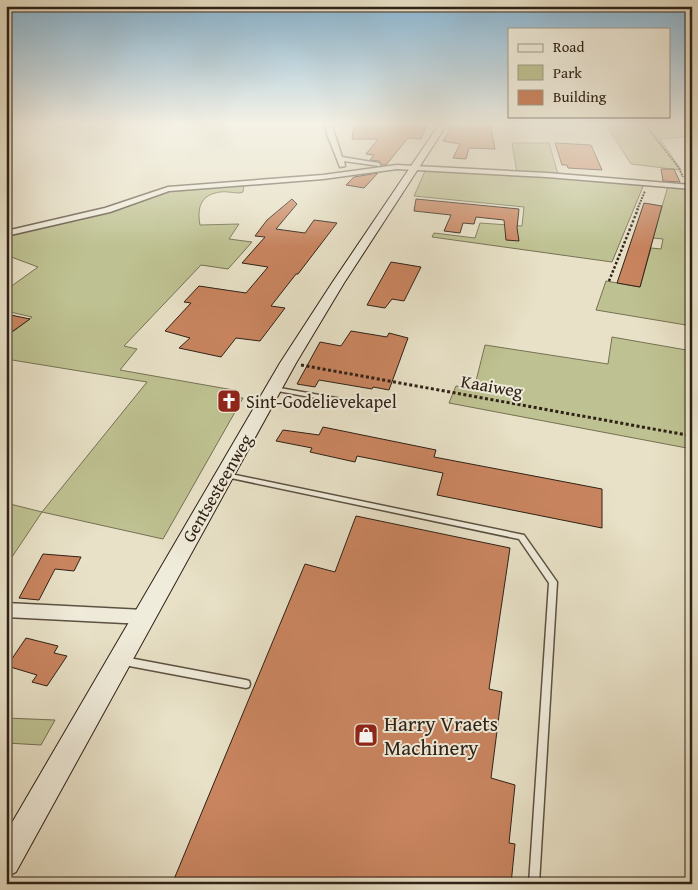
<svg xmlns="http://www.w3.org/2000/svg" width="698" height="890" viewBox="0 0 698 890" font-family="'Gentium Book Plus',serif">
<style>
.green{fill:#bec191;stroke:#767154}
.building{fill:#c98560;stroke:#2f2116}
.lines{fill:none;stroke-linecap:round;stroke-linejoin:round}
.lane-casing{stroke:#5d5142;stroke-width:3}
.street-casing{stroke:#5d5142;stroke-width:3}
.secondary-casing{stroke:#2f2116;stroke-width:2}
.path-far2{stroke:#2f2116;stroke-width:2;stroke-dasharray:2 1;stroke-linecap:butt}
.path-far1{stroke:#2f2116;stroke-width:2.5;stroke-dasharray:2.5 2;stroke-linecap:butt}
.path{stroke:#2f2116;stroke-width:3;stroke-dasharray:3 2.5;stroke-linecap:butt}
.lane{fill:#f0ecdb;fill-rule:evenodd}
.street{fill:#f0ecdb;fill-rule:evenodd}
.secondary{fill:#f0ecdb;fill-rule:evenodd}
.labels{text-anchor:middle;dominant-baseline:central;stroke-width:4;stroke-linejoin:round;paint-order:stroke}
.street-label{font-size:18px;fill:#2f2116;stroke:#f0ecdb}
.poi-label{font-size:18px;fill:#2f2116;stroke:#f0ecdb;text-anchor:start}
.near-poi-label{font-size:21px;fill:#2f2116;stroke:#f0ecdb;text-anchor:start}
</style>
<rect width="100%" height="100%" fill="#e8e1c7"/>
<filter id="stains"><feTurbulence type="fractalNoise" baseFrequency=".004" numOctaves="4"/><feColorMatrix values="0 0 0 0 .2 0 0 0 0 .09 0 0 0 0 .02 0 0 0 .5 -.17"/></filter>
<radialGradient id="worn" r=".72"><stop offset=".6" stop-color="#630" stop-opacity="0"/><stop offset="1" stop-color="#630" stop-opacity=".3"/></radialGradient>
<g class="green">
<path d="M605 123H640L642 125H647V123H692V136L660 139 681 170 631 164Z"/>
<path d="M512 143H549L558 174 517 172Z"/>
<path d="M426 169 644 184 612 262 432 237 434 233 475 238 480 223 522 226 524 207 414 196Z"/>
<path d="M244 185 243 192 240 193C233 193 226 191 220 192 200 195 197 208 200 225L239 224 229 239 252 242 228 269 201 265 124 346 137 349 120 370 239 391 236 397 243 398 163 539 42 512 6 566V503L42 512 147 382 6 359V337L32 317 6 311V290L38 267 6 255V236L73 220 174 190Z"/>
<path d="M668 186 692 189V326L596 310 606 281 640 287 651 248 661 249 663 239 653 238Z"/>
<path d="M612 337 692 351V449L449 403 456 386 474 389 485 345 608 364Z"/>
<path d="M6 718 55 720 41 745 6 743Z"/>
</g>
<g class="building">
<path d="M369 123H427L421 139 408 138 386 165H382L379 161 370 160 374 155 366 154 378 139H352L354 126H368Z"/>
<path d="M454 123H490L495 149 469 148 466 159 453 158 460 144 443 141Z"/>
<path d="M555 143 591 145 602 170 568 168 567 165H562Z"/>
<path d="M661 169H674L680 182 663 181Z"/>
<path d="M378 173 364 188 346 185 354 177Z"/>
<path d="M292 199 297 204 276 229 305 233 314 220 337 223 298 274H296L271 306 285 308 260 341 236 338 221 357 179 348 190 338 165 331 191 303 184 302 199 286 246 293 268 267 242 263 265 237 255 236 267 220Z"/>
<path d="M416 199 519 209 517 228 519 241 506 240 504 220 476 217 474 224 463 223 460 233 444 231 451 215 414 211Z"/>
<path d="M644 203 662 206 640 287 617 283Z"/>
<path d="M391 262 421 267 404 301 392 299 385 308 367 305Z"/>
<path d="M6 314 30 319 6 336Z"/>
<path d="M351 331 387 337 389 333 408 338 389 390 373 387 372 389 319 380 315 387 297 384 320 342 341 346Z"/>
<path d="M323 427 436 450 434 457 602 489V528L437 495 443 473 357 456 355 462 310 452 312 448 276 441 283 430 319 435Z"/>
<path d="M356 516 510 548 489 689 502 692 491 778 515 785 509 843 515 844 511 884H172L305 564 335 572Z"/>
<path d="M43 554 81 557 74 571 55 569 39 600 19 598Z"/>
<path d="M26 638 58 646 54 653 67 656 47 686 32 682 37 675 7 666Z"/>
</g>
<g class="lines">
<g class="lane-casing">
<g id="lane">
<path d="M274 387 359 402 362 404 359 406 272 390 271 389Z"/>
<path d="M224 473H226L524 535 557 582 539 884H529L549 583 519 539 226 477 223 475Z"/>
<path d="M124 657 246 680 249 681 250 684 249 687 246 688 124 665 121 664 120 661 121 658Z"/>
</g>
</g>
<g class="street-casing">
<g id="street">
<path d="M325 123H331L342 157 378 163 380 164V166L344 161 345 166 340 167 327 134Z"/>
<path d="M397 165 547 173 692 185V189L547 177 397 169 323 179 169 191 110 212 6 236V231L105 208 168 187 323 175Z"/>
<path d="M6 603 144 610 150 612 152 617 150 622 144 624 6 617Z"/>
</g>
</g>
<g class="secondary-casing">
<path id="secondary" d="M440 123H448L344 283 296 363 16 872 6 877V833L280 363 332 283Z"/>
</g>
<g class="path-far2">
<path d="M644 123 679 168 683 177"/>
<path d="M637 210 645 191"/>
</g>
<path class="path-far1" d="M609 281 638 209"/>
<path class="path" d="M301 365 692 436"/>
<use href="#lane" class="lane"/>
<use href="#street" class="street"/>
<use href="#secondary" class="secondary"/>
</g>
<linearGradient id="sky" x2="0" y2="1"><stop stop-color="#88b7d6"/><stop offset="0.5" stop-color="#f5f2e6"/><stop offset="1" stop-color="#f5f2e6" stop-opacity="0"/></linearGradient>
<rect width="698" height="247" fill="url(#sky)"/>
<defs>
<g id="church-square" transform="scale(1.25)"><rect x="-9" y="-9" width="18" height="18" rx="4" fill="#8f2418" stroke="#f0ecdb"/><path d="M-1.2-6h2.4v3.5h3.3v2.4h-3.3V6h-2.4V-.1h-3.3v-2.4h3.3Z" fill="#fff"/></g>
<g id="shop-square" transform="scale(1.25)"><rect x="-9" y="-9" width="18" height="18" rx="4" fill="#8f2418" stroke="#f0ecdb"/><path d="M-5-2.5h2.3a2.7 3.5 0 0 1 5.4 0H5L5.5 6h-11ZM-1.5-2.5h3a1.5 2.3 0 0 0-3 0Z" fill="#fff"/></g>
</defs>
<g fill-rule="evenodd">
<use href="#church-square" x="229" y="401"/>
<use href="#shop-square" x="366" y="735"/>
</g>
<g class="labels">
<g class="street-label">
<text transform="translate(492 386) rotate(10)">Kaaiweg</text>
<text transform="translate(217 488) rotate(-60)">Gentsesteenweg</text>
</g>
<g class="poi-label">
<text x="246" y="401">Sint-Godelievekapel</text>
</g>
<g class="near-poi-label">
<text x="384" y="723">Harry Vraets<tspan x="384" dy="24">Machinery</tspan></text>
</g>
</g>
<rect width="698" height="890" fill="none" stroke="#e8e1c7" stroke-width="25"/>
<rect x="8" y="8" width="683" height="875" fill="none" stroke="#2f2116" stroke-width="2.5"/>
<rect x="12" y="12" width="673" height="865" fill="none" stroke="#2f2116"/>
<rect x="508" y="28" width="162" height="90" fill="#f0ecdb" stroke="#a39b8c"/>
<rect x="518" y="44" width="25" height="8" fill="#f0ecdb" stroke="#a39b8c"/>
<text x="553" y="52" font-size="15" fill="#2f2116">Road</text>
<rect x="518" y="65" width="25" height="15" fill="#bec191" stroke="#a39b8c"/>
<text x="553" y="78" font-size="15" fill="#2f2116">Park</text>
<rect x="518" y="90" width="25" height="15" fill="#c98560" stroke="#a39b8c"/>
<text x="553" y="102" font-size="15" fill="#2f2116">Building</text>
<rect width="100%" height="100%" filter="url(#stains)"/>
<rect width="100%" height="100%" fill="url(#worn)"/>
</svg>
